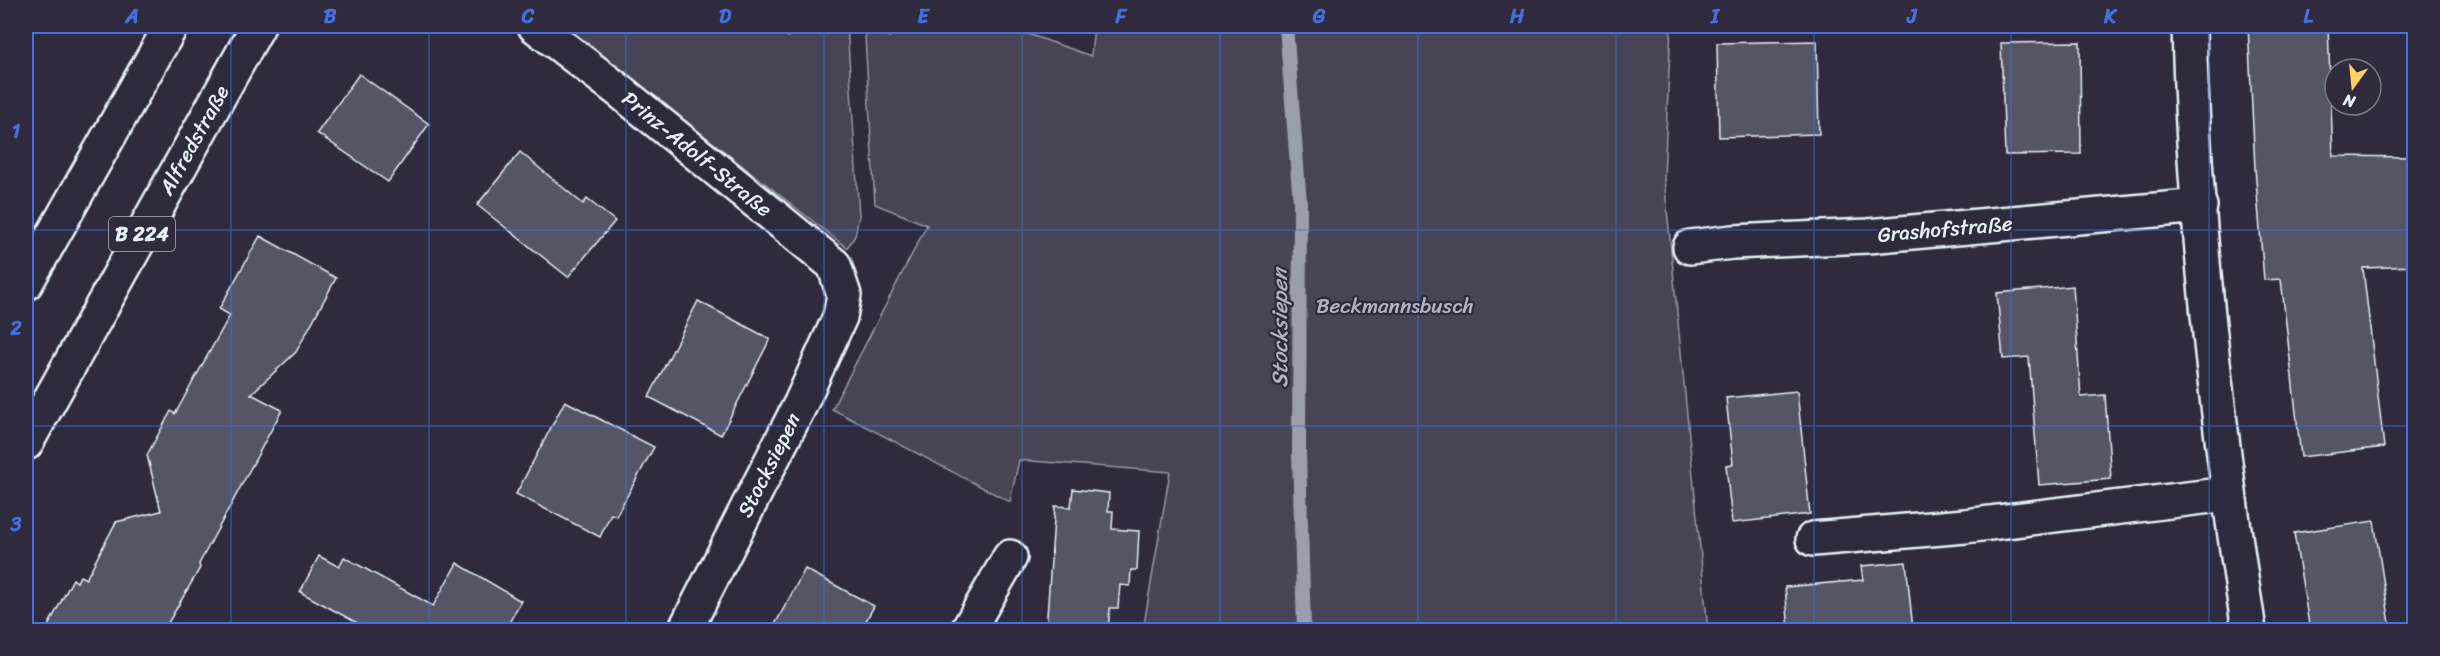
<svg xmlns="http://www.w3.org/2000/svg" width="2440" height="656" viewBox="0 0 2440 656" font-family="Sriracha,sans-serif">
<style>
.green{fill:#464455;stroke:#979aa6;stroke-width:1.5}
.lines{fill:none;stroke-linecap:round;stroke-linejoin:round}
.stream{stroke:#9c9fab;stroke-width:14}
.building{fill:#575565;stroke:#e8f1f8;stroke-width:1.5}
.minor-casing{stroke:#e8f1f8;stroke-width:38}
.major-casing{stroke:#e8f1f8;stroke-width:38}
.minor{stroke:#2f2a3d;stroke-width:33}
.major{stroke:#2f2a3d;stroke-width:33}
.grid{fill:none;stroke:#466fde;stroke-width:1.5;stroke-opacity:0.55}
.labels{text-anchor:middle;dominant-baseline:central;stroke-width:4.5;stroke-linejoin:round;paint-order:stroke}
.shield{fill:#2f2a3d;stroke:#b0b5c0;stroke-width:1.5}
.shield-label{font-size:20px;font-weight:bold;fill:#e8f1f8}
.street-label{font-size:21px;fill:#e8f1f8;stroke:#2f2a3d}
.park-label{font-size:21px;fill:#afb4bf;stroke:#2f2a3d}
.water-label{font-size:22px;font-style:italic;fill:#afb4be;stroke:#2f2a3d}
.neatline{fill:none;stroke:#466fde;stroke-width:2}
.grid-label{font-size:20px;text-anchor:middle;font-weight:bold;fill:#466fde}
</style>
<rect width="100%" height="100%" fill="#2f2a3d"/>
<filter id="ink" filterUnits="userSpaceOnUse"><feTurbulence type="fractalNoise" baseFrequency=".0167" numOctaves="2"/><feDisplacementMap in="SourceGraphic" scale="12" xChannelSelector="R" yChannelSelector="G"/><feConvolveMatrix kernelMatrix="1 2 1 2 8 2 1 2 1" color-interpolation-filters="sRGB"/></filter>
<g filter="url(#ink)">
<g class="green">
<path d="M565 26H773L788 37 797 26H847L859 216 855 236 847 248Z"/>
<path d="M874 26H877L889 37 909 26H1005L1091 56 1094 26H1671L1664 178 1708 630H1143L1170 472 1019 460 1010 502 832 409 927 225 875 204 865 37Z"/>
</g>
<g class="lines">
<path class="stream" d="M1286 26 1300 203 1299 453 1304 630"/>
</g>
<g class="building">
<path d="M2248 26H2328L2333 156 2415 157V266L2363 268 2384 447 2301 457 2281 279 2264 280 2255 168Z"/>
<path d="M1817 41 1819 134 1719 137 1717 43Z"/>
<path d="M2080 42 2081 154 2005 155 2001 43Z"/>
<path d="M359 74 429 124 388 182 317 133Z"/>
<path d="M520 152 583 204 587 199 615 221 568 277 477 205Z"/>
<path d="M260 236 336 278 296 352 251 394 282 410 199 564 200 568 164 630H46L73 579 77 582 80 576 86 579 116 522 161 511 147 455 171 411 175 414 230 315 219 309Z"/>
<path d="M2073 286 2081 397 2105 395 2111 479 2039 485 2029 357 2003 359 1997 293Z"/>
<path d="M698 301 770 339 721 435 649 397Z"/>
<path d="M1797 391 1810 514 1732 523 1726 465 1733 464 1726 398Z"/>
<path d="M565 401 654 447 616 516 611 514 600 537 516 494Z"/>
<path d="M1073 489 1109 493 1108 511H1113L1112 529 1139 531 1137 570H1131L1130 586 1120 585 1118 608H1110L1108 630H1046L1055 506 1071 507Z"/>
<path d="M2374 521 2391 630H2310L2294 533Z"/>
<path d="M319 556 339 567 344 557 433 606 457 563 521 601 505 630H370L300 592Z"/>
<path d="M1906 562 1913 630H1789L1785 587 1863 580 1861 566Z"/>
<path d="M805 569 874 606 861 630H772Z"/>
</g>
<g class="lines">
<g class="minor-casing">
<g id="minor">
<path d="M535 26 621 92 834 265 844 295 840 317 800 405 685 630"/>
<path d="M2189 26C2194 228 2218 431 2249 630"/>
<path d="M1690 247 1733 242 1868 236 2200 206"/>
<path d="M1813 539 1965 526 2228 494"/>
<path d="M968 630 1010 557"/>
</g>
</g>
<g class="major-casing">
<g id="major">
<path d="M26 283 171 26"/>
<path d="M26 443 258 26"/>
</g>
</g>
<use href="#minor" class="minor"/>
<use href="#major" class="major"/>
</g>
</g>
<path class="grid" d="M231 26V630M429 26V630M626 26V630M824 26V630M1022 26V630M1220 26V630M1418 26V630M1616 26V630M1814 26V630M2011 26V630M2209 26V630M26 230H2414M26 426H2414"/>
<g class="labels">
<rect class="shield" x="109" y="217" width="66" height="34" rx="4.5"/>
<g class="shield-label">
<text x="142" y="234">B 224</text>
</g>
<g class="street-label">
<text transform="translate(194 140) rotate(-61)">Alfredstraße</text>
<text transform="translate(697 154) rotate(39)">Prinz-Adolf-Straße</text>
<text transform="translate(1945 229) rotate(-5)">Grashofstraße</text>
<text transform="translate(769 465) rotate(-63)">Stocksiepen</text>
</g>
<g class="park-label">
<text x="1395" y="306">Beckmannsbusch</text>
</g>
<g class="water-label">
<text transform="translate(1279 328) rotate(-90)">Stocksiepen</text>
</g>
</g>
<rect width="2440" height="656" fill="none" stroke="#2f2a3d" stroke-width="66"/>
<g transform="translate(2353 87) rotate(195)"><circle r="28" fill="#2f2a3d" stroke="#797a88" stroke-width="1.5"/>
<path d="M0-4.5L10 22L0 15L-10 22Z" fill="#ffd166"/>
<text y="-9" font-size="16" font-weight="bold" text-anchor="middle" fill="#e8f1f8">N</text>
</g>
<rect x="33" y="33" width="2374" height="590" class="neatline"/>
<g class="grid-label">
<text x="132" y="23">A</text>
<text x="330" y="23">B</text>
<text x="528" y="23">C</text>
<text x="725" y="23">D</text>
<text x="923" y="23">E</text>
<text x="1121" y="23">F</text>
<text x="1319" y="23">G</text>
<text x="1517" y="23">H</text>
<text x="1715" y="23">I</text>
<text x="1912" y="23">J</text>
<text x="2110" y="23">K</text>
<text x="2308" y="23">L</text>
<text x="16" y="138">1</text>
<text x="16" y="335">2</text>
<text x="16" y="531">3</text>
</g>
</svg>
